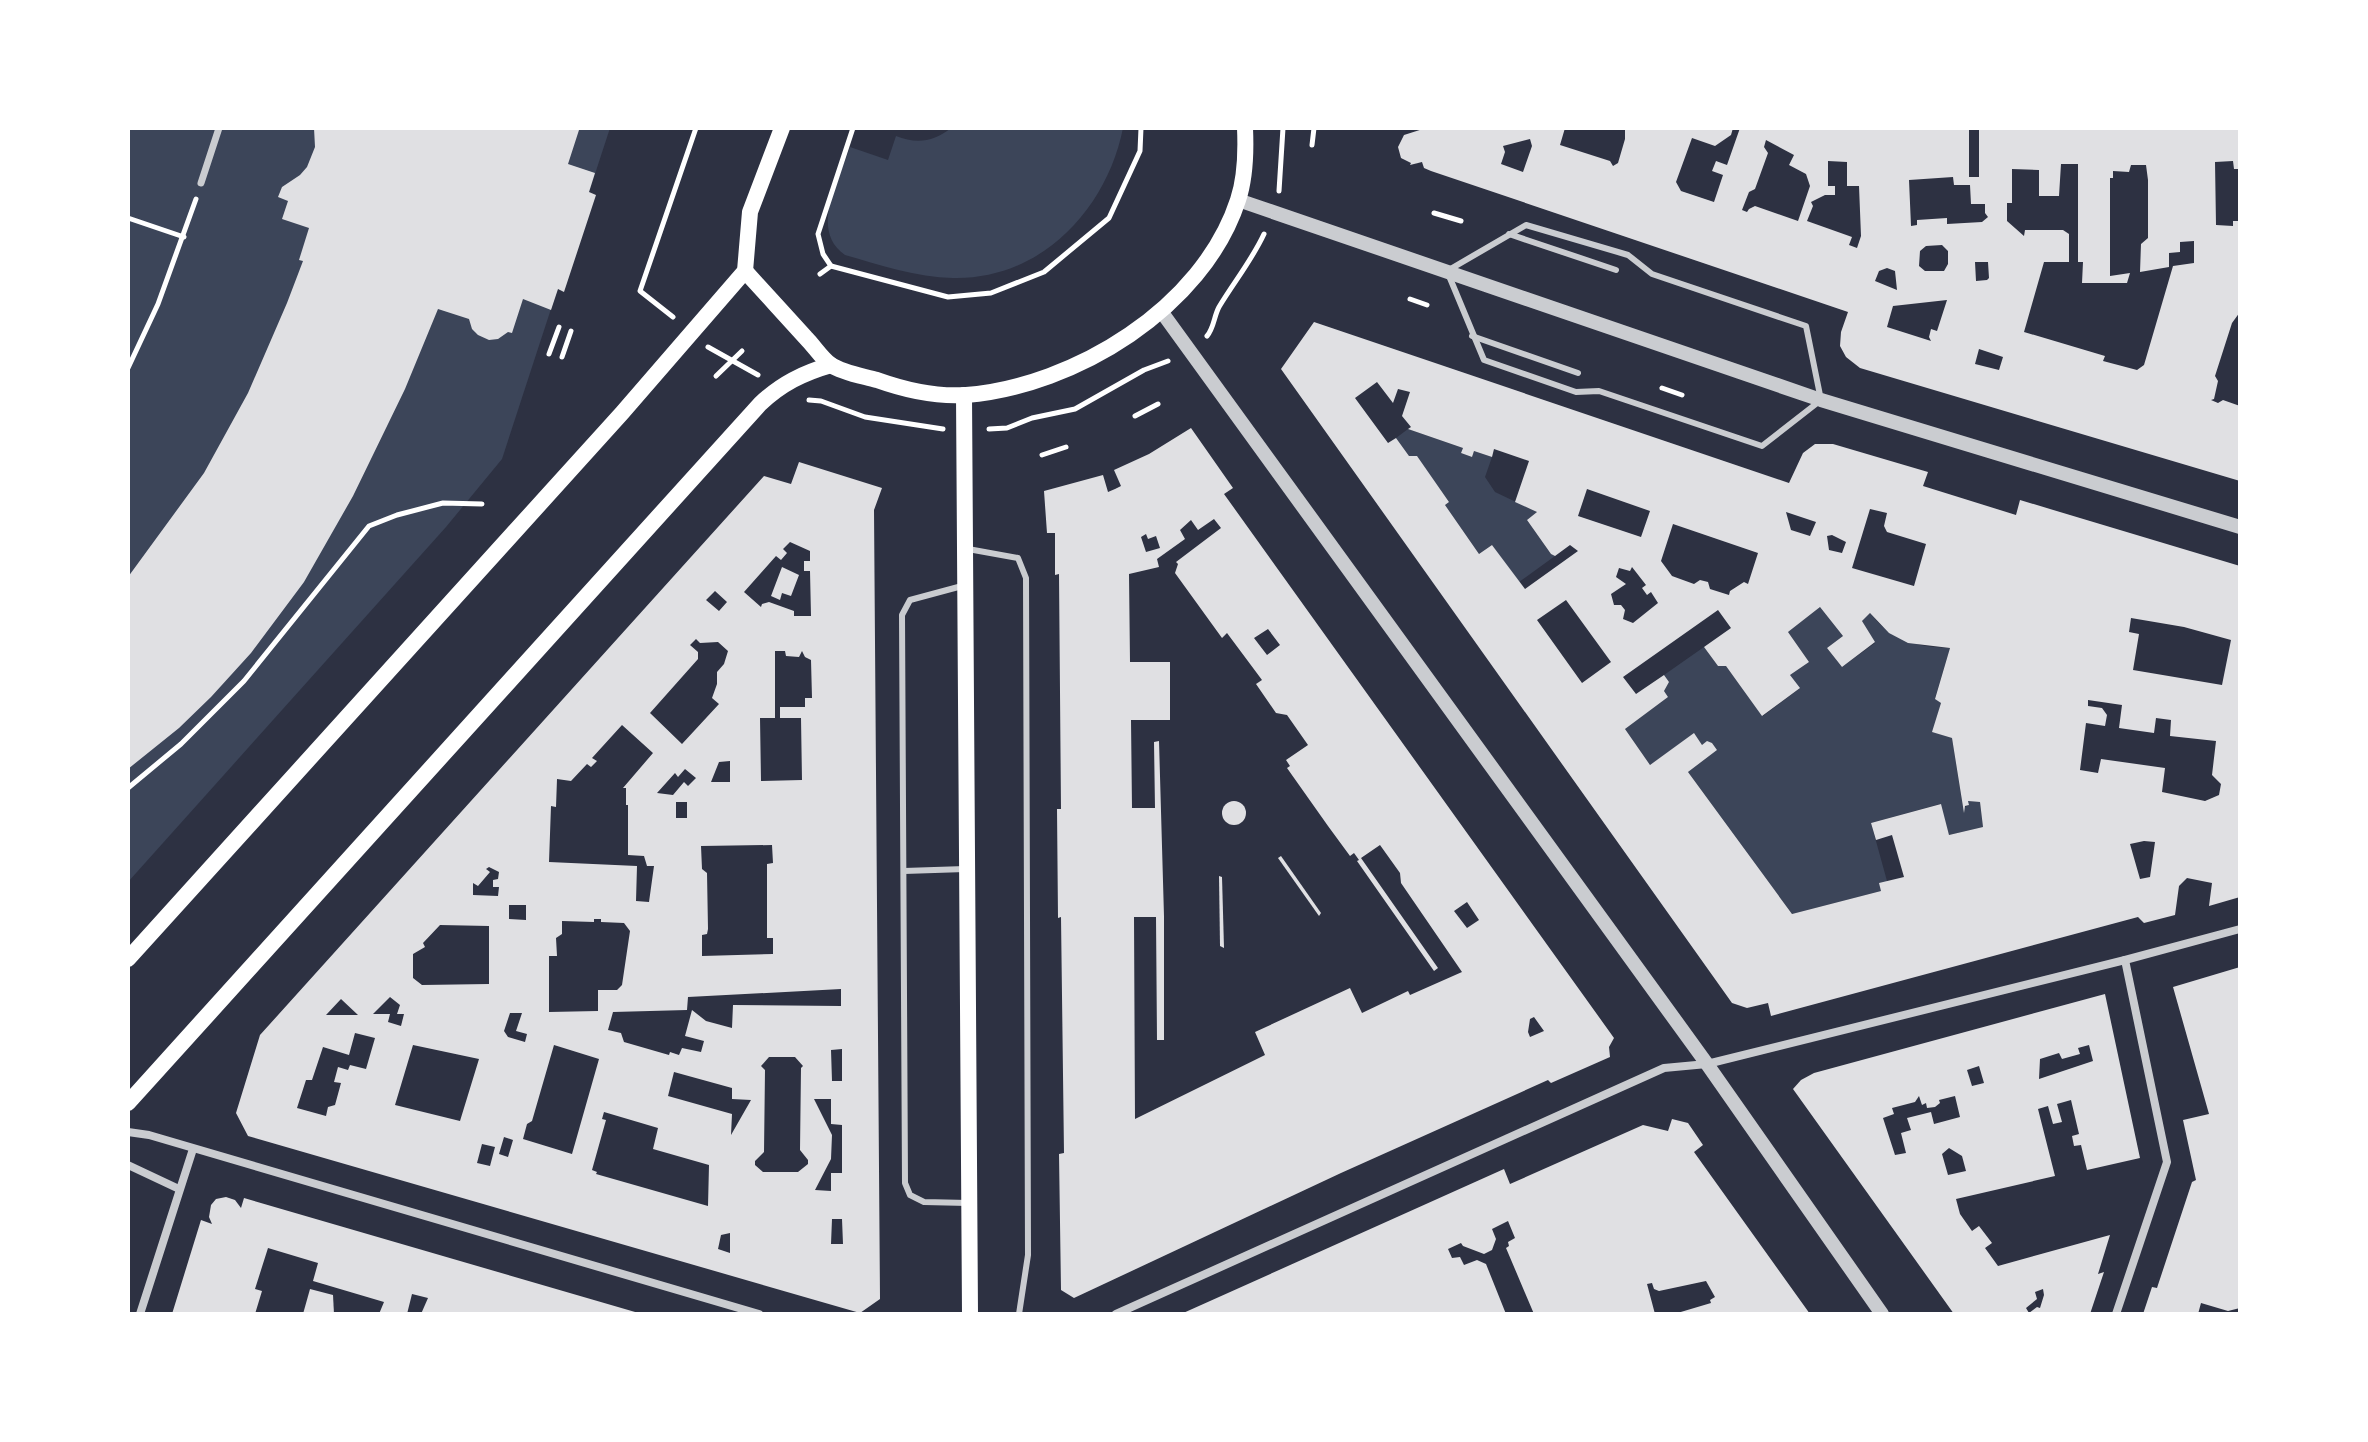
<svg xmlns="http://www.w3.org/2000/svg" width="2368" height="1442" viewBox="0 0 2368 1442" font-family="Commissioner,sans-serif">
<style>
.green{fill:#3c4559}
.building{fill:#e0e0e3;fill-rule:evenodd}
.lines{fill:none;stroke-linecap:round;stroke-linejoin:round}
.path{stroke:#fff;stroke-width:5}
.service{stroke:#caccd0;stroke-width:6}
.pedestrian{stroke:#caccd0;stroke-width:7}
.minor{stroke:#caccd0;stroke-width:8}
.tertiary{stroke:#caccd0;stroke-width:14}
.secondary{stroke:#fff;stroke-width:16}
</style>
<rect width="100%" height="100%" fill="#2d3142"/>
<g class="green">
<path d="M128 128H610L502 459 446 527 128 882Z"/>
<path d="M951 128H1123C1107 209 1041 280 953 278 916 277 880 265 845 255 809 230 839 181 850 147L888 160 896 136C916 144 934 142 951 128Z"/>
<path d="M1408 429 1463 448 1461 453 1472 457 1474 451 1492 457 1485 477 1495 492 1537 512 1527 520 1551 554 1555 556 1519 582 1492 545 1479 554 1445 505 1449 502 1417 457 1409 456 1396 438Z"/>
<path d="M1820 607 1843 636 1827 648 1842 667 1875 643 1862 621 1870 613C1891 640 1916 647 1950 648L1935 698 1941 703 1933 732 1952 738 1963 808 1969 805 1968 801 1980 802 1983 827 1949 835 1940 804 1871 823 1887 881 1881 891 1792 914 1688 772 1717 750 1712 743 1707 742 1702 745 1694 734 1650 765 1625 729 1668 697 1664 691 1669 682 1664 675 1704 647 1718 666H1726L1763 716 1799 689 1790 675 1809 662 1788 632Z"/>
</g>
<g class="building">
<path d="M314 128H573L579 130 568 164 595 173 589 192 596 195 564 292 558 289 551 310 523 299 512 333 508 332 498 339 489 340 478 335 472 329 469 319 438 309 405 389 353 496 304 582 251 653 211 697 179 728 128 769V577L204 473 248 393 287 303 303 261 299 260 309 228 282 219 288 201 278 197 282 187 300 175 307 167 315 147Z"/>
<path d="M1426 128H1565L1560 145 1610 161 1613 166 1618 163 1625 139V128H1733L1731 135 1715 146 1692 138 1676 182 1681 191 1714 202 1723 175 1712 171 1716 161 1727 165 1740 128H1969V177H1979V128H2240V169H2234L2233 161 2215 162 2216 225 2233 226V221H2240V312L2232 323 2215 376 2218 381 2214 399 2211 400 2218 403 2223 400 2240 406V481L1860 368 1846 357 1840 346 1841 332 1848 312 1431 171 1424 168 1422 162 1410 165 1411 163 1401 158 1398 147 1404 135ZM1530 139 1532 146 1523 172 1501 164 1505 152 1503 146ZM1766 140 1794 155 1789 165 1806 174 1810 186 1798 221 1755 206 1749 209 1747 212 1742 210 1749 192 1755 189 1768 153 1764 147ZM1828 161 1847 162V186H1859L1861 236 1857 248 1849 245 1852 237 1807 221 1813 206 1811 202 1825 195H1835V186H1828ZM2061 164H2078V262H2083L2082 283H2127L2130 273 2110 276V178H2113V171L2129 172 2131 165H2146L2148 180V238L2141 244 2140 272 2169 267V253L2180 252V242L2194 241V263L2173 266 2144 365 2137 370 2103 361 2105 356 2024 332 2044 262H2069V234L2063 230H2025L2024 236 2007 221V203H2012V169L2039 170V196H2059ZM1953 177 1954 185H1970L1971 204H1985V213L1988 217 1982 222 1947 224V218L1917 220V225L1911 226 1909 180ZM1942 245 1948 251V264L1944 271H1925L1919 266 1920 251 1926 246ZM1975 262H1988L1989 278 1987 280 1976 281ZM1887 268 1895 271 1897 290 1875 281 1879 271ZM1947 300 1937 331 1931 329 1929 337 1931 341 1887 327 1893 306ZM1979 349 2003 357 1999 370 1975 364Z"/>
<path d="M1314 322 1789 483 1803 453 1815 444H1833L1928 472 1923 486 2016 515 2020 500 2240 566V897L2209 906 2212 883 2187 878 2179 886 2175 915 2144 923 2138 917 1771 1016 1768 1003 1747 1008 1732 1003 1281 369ZM1377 382 1393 403 1398 389 1410 392 1402 416 1411 427 1408 429 1463 448 1461 453 1472 457 1474 451 1492 457 1494 449 1529 461 1515 502 1537 512 1527 520 1551 554 1555 556 1570 545 1578 551 1525 589 1492 545 1479 554 1445 505 1449 502 1417 456H1409L1396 438 1388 443 1355 398ZM1587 489 1650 511 1641 537 1578 516ZM1870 509 1887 513 1884 526 1887 532 1926 544 1914 586 1852 568ZM1786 512 1816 522 1810 536 1791 530ZM1673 524 1758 553 1748 584 1744 582 1730 591 1729 595 1710 589 1708 582 1700 580 1694 584 1672 576 1661 561ZM1832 535 1846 542 1842 553 1829 550 1827 536ZM1632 567 1646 585 1642 588 1647 595 1651 592 1658 603 1633 623 1623 619 1625 610 1621 605H1614L1611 594 1626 584 1616 577 1619 568 1630 571ZM1566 600 1611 662 1582 683 1537 620ZM1820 607 1843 636 1827 648 1842 667 1875 642 1862 621 1870 613 1889 633 1908 643 1950 648 1935 699 1941 703 1932 732 1952 738 1964 813 1965 806 1969 805 1968 801 1980 802 1983 827 1949 835 1941 804 1871 823 1876 840 1892 835 1904 877 1879 883 1881 891 1792 914 1688 772 1717 750 1712 743 1707 741 1702 745 1694 733 1650 765 1625 729 1668 697 1664 691 1669 682 1664 675 1636 694 1623 677 1718 610 1731 628 1704 647 1718 666H1726L1762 716 1800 688 1790 675 1809 662 1788 632ZM2131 618 2184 627 2231 640 2222 685 2133 670 2139 634 2129 632ZM2088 700 2122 705 2119 728 2154 733 2156 718 2171 720 2170 736 2216 741 2212 775 2221 784 2219 795 2205 801 2162 792 2165 768 2101 759 2098 773 2080 770 2086 723 2105 726 2107 715 2102 708 2088 706ZM2144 841 2155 842 2150 877 2140 879 2130 844Z"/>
<path d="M1191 428 1233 488 1224 494 1614 1038 1609 1047 1610 1057 1551 1083 1548 1080 1341 1173 1074 1298 1061 1290 1059 1154 1064 1153 1061 917 1058 918 1057 809H1061L1059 574 1055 575V533H1047L1044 491 1103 475 1108 492 1115 489 1121 486 1114 470 1149 454ZM1214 519 1221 528 1176 562 1178 564 1175 573 1222 638 1227 633 1262 680 1256 684 1276 713 1287 715 1308 745 1286 760 1290 766 1287 768 1328 826 1350 856 1354 853 1359 860 1357 861 1434 971 1438 968 1361 858 1380 845 1400 873 1401 883 1462 972 1410 995 1408 991 1362 1013 1350 988 1255 1032 1265 1055 1135 1119 1134 917H1156L1157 1040H1164V916L1159 741 1154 742 1155 808H1132L1131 720H1170V662H1130L1129 574 1159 567 1157 559 1185 539 1180 530 1191 520 1198 530ZM1146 534 1148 539 1156 536 1160 548 1146 552 1141 537ZM1268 629 1280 645 1267 655 1254 638ZM1467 902 1479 920 1467 928 1454 911ZM1534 1017 1544 1031 1530 1037 1528 1032 1530 1019Z"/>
<path d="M799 462 882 488 874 510 880 1299 860 1313 248 1136 236 1113 260 1035 764 476 791 484ZM790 542 810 551V561H804V571H810L811 616H794V611L769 602 762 604 761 607 744 592 776 556 781 560 787 553 783 549ZM715 591 727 602 719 611 706 600ZM696 639 700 643 718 642 728 651 724 664 717 672V684L712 698 719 704 682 744 650 713 698 659V652L690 645ZM775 651H785L786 656 799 657 802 651 805 657 811 660 812 698H805V707H780V718H801L802 780 761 781 760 718H775ZM622 725 653 753 623 788H626V805H628V855L644 856 647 866H654L649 902 636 901 637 866 549 862 551 806 556 807 557 779 571 781 587 764 591 767 597 761 592 758ZM730 761V782H711L719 762ZM685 769 696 778 688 786 684 782 673 795 657 793 675 773 678 777ZM676 802H687V818H676ZM772 845 773 863 767 864V938H773V954L702 956V935L707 934 708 929 707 873 702 869 701 846ZM489 867 499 872 498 879 493 880V887H499L498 896 473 895V883L478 886 490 872 486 869ZM509 905H526V920L509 919ZM594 919H601V922L624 923 630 931 622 985 617 990H598V1011L549 1012V956H557L556 938 562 934V921L594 922ZM440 925 489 926V984L422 985 413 978V954L425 947 423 943ZM841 989V1006L733 1005 732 1028 706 1021 692 1010 685 1036 704 1041 701 1052 682 1048 679 1055 670 1052 669 1055 624 1042 621 1033 608 1030 613 1012 687 1010 688 997ZM390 997 400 1005 397 1014H404L401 1026 388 1022 390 1014H373ZM341 999 358 1015H326ZM510 1013H522L516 1031 527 1034 525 1042 508 1037 504 1031ZM355 1033 375 1038 366 1069 350 1065 348 1070 338 1067 334 1082 341 1083 335 1105 328 1107 326 1116 297 1108 306 1080H312L323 1047 349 1055ZM413 1045 479 1059 460 1121 395 1105ZM554 1045 599 1059 572 1154 523 1139 527 1124 532 1121ZM842 1049V1081H832L831 1050ZM769 1057H795L803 1066 801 1068 800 1150 808 1160V1164L798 1172H763L755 1165V1161L764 1152 765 1070 761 1066ZM674 1072 732 1088V1099L751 1100 731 1135 732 1114 668 1096ZM814 1099H831V1124L842 1125V1173H831V1191L815 1190 831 1159 832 1135ZM604 1112 658 1128 653 1149 709 1165 708 1206 596 1174 597 1172 592 1170 606 1120 602 1119ZM504 1137 513 1140 508 1157 499 1154ZM482 1144 495 1147 490 1166 477 1163ZM832 1219H842L843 1244H831ZM730 1233V1253L718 1249 721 1235Z"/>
<path d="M782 567 799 575 791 596 782 593 780 600 771 596Z"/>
<circle cx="1234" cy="813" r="12"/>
<path d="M1281 856 1321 913 1319 916 1278 858Z"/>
<path d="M1219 876 1222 877 1224 948 1220 946Z"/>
<path d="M2240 967V1308L2228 1311 2201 1303 2198 1314H2143L2152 1287 2157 1288 2192 1182 2196 1180 2183 1120 2209 1114 2173 987Z"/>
<path d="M2105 994 2140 1158 2087 1170 2081 1145 2074 1146 2072 1136 2079 1134 2071 1100 2057 1104 2062 1122 2053 1124 2048 1106 2038 1109 2055 1176 1956 1199 1960 1214 1972 1231 1979 1226 1992 1243 1985 1248 1998 1266 2110 1235 2098 1274 2104 1272 2090 1314H1954L1793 1089 1801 1080 1814 1073ZM2089 1045 2093 1061 2039 1079 2040 1059 2059 1053 2062 1059 2080 1054 2078 1048ZM1979 1066 1984 1083 1972 1086 1967 1070ZM1919 1096 1922 1105 1926 1103 1927 1108 1935 1107 1940 1103 1939 1100 1955 1096 1960 1117 1934 1124 1931 1112 1907 1118 1911 1130 1901 1133 1906 1153 1895 1155 1883 1118 1894 1114 1892 1108 1915 1102ZM1949 1148 1962 1156 1966 1171 1948 1175 1942 1154ZM2043 1289 2044 1295 2040 1308 2037 1307 2029 1313 2026 1308 2037 1299 2035 1292Z"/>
<path d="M1672 1119 1688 1123 1703 1145 1694 1152 1810 1314H1674L1711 1303 1710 1300 1715 1297 1706 1281 1659 1291 1654 1289 1652 1283 1647 1284 1655 1314H1534L1506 1248 1509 1246 1508 1242 1515 1238 1508 1221 1492 1229 1496 1239 1492 1250 1484 1254 1463 1246 1461 1243 1448 1249 1452 1258 1460 1257 1464 1265 1477 1260 1486 1264 1506 1314H1181L1504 1169 1510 1184 1643 1125 1668 1131Z"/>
<path d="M226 1197 235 1200 241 1208 244 1198 642 1314H421L428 1298 412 1294 407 1314H379L384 1302 313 1281 318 1263 268 1248 255 1289 262 1291 255 1314H172L201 1220 212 1224 209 1217 211 1205 216 1199Z"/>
<path d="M310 1289 333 1295 334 1314H303Z"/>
</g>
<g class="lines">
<g class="path">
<path d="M853 128 818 234 823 254 831 266 948 297 991 293 1044 272 1109 218 1140 151 1141 128"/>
<path d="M1312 145 1314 128"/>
<path d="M1279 191 1283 128"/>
<path d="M1434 213 1461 221"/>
<path d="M128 218 184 237"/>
<path d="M820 274 831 266"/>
<path d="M1410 299 1427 305"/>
<path d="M673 317 640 291 696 128"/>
<path d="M1207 336C1214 328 1214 316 1219 307 1234 282 1252 260 1264 234"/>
<path d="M708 347 758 375"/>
<path d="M549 354 559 327"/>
<path d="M562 357 571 331"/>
<path d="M128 368 158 304 196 199"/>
<path d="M716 376 742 351"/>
<path d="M1662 388 1682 395"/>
<path d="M809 400 821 401 865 417 943 429"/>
<path d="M1135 416 1158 404"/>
<path d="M989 429 1007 428 1032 418 1075 409 1144 370 1168 361"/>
<path d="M1042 455 1066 447"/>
<path d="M128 788 181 744 244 681 369 526 397 515 443 503 482 504"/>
</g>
<g class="service">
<path d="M1526 225 1628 255 1652 274 1806 326 1821 400 1762 446 1599 391 1576 392 1484 360 1447 271Z"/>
<path d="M1509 234 1616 270"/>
<path d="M1472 336 1578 373"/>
<path d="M968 549 1018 558 1026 578 1028 1255 1019 1314"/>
<path d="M962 586 910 600 902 615 905 1183 910 1195 924 1202 968 1203"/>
<path d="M904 871 965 869"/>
</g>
<path class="pedestrian" d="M201 183 219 128"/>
<g class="minor">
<path d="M128 1132 149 1135 759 1314"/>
<path d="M128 1165 179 1189"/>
<path d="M140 1314 193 1149"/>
<path d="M1116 1314 1664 1068 1707 1064 2125 960 2240 929"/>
<path d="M2116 1314 2167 1162 2125 960"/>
</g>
<g class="tertiary">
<path d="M1238 200 1821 400 2240 527"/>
<path d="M1161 311 1707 1064 1882 1314"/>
</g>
<g class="secondary">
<path d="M745 271C765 293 786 316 806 338 814 346 822 359 831 365 843 373 863 376 877 380 905 390 936 397 966 395 1075 386 1203 308 1238 200 1245 179 1246 150 1245 128"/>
<path d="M964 395 970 1314"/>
<path d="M128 959 622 413 745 271 750 212 782 128"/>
<path d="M128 1103 760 404C781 384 803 373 831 365"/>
</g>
</g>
<rect width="2368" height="1442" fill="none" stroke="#ffffff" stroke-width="260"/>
</svg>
